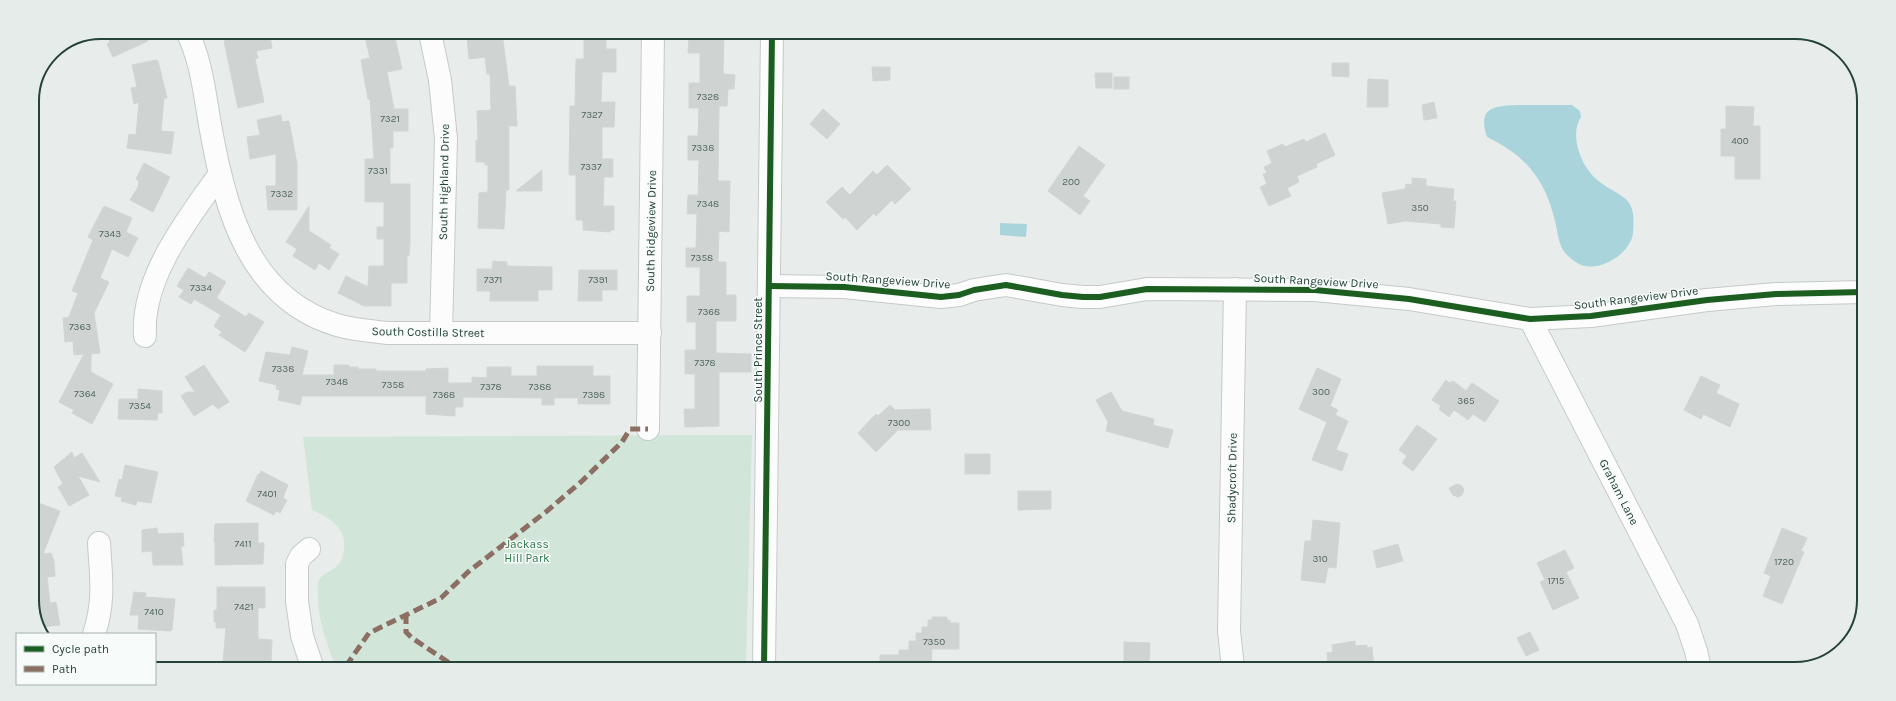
<svg xmlns="http://www.w3.org/2000/svg" width="1896" height="701" viewBox="0 0 1896 701" font-family="Karla,sans-serif">
<style>
.green{fill:#d1e6d8}
.water{fill:#a9d4db}
.building{fill:#cfd4d2;stroke:#d1d6d4}
.lines{fill:none;stroke-linecap:round;stroke-linejoin:round}
.minor-casing{stroke:#c5cac8;stroke-width:24}
.minor{stroke:#fcfcfc;stroke-width:22}
.quiet{stroke:#8d6e63;stroke-width:5;stroke-dasharray:10 5;stroke-linecap:butt}
.cycleway-casing{stroke:#f7fbf9;stroke-width:8}
.cycleway{stroke:#1b5e20;stroke-width:6}
.labels{text-anchor:middle;dominant-baseline:central;stroke-width:3;stroke-linejoin:round;paint-order:stroke}
.number-label{font-size:10px;fill:#506761}
.street-label{font-size:12px;fill:#24423a;stroke:#f7fbf9}
.park-label{font-size:12px;fill:#2d7a4b;stroke:#f7fbf9}
.rim{fill:none;stroke:#24423a;stroke-width:2}
</style>
<rect width="100%" height="100%" fill="#e8edeb"/>
<path class="green" d="M752 435 746 667 337 666 335 664C326 642 319 623 318 599 318 594 317 588 318 584 319 574 331 572 337 566 342 561 343 555 344 549 347 528 329 517 312 510L303 437Z"/>
<g class="water">
<path d="M1470 35H1493L1491 38 1479 40Z"/>
<path d="M1518 105H1572L1580 111 1581 117C1569 135 1581 165 1595 178 1603 186 1614 190 1623 197 1635 205 1634 219 1633 233 1631 252 1604 270 1585 266 1579 265 1571 259 1567 255 1558 246 1558 232 1555 221 1545 179 1526 156 1487 137 1477 107 1494 106 1518 105Z"/>
<path d="M1000 223 1027 224 1026 237 1000 235Z"/>
</g>
<g class="building">
<path d="M106 32H144L148 41 113 57 107 44 110 42Z"/>
<path d="M234 32H269L272 48 256 51 258 58 255 59 264 102 238 108 224 41 235 38Z"/>
<path d="M364 33H394L402 69 387 72 394 109H408V131H393V148H390V184H410V243L409 256H407V283H391V306H364L338 293 346 276 368 287 369 266H384V239H377V227H384V202H365V159H374L370 99H368L361 60 370 58Z"/>
<path d="M502 33 509 86H515L517 126H509V190H506L504 229 478 228 479 193 488 192V165H485V162H476V140H478L477 111 491 110 490 74H487L485 57 469 59 467 38Z"/>
<path d="M700 33H724L723 74 735 75 734 89H728L727 106H719L718 181H730L729 232 719 231 718 262H726V295H736V321H716V353L751 354V372H719V426L685 427 684 409H695V374H685V350H696V322H687V296H700V267H686V248H696L697 214H687L688 195H698L699 160H688V136H698L699 108H689V83H700V53H688L689 35H700Z"/>
<path d="M584 40H606V49H616V72H602L601 102H615L614 127H602V159H613V177H604L603 206H614V230H611L610 232 583 230V220H576V175H569L570 106H575L576 59H584Z"/>
<path d="M156 60 158 61 167 98H164L161 131 174 132 171 154 127 148 129 134 136 135 139 102 134 104 131 88 137 87 132 65Z"/>
<path d="M1332 63H1349V77L1332 76Z"/>
<path d="M872 67H890V80L873 81Z"/>
<path d="M1095 73H1112V88H1096Z"/>
<rect x="1114" y="77" width="15" height="12"/>
<path d="M1368 79 1388 80V107H1367Z"/>
<path d="M1434 102 1437 118 1424 120 1422 105Z"/>
<path d="M1726 106 1754 107 1753 126H1760V179H1735V156H1721V129H1726Z"/>
<path d="M823 109 840 124 827 139 810 124Z"/>
<path d="M281 115 282 122 289 121 297 164V210H268L266 186H276V154L250 159 247 137 260 135 257 120Z"/>
<path d="M1325 133 1335 155 1316 164 1317 167 1297 176 1299 182 1287 188 1291 196 1269 206 1260 187 1267 184 1263 174 1267 173 1264 167 1272 163 1267 151 1283 144 1285 147 1304 139 1306 142Z"/>
<path d="M1079 146 1105 165 1083 196 1090 201 1080 215 1048 191Z"/>
<path d="M144 163 170 177 153 212 130 200 138 187 139 181 136 179Z"/>
<path d="M887 165 911 189 895 204 892 200 876 216 874 213 857 230 845 217 843 219 826 202 842 187 850 195 873 171 877 175Z"/>
<path d="M542 170V191H516Z"/>
<path d="M1412 178 1426 179V186L1454 189 1453 201H1456L1454 228 1441 227V224L1405 221 1388 224 1382 193 1405 189 1406 184 1412 185Z"/>
<path d="M104 206 132 218 126 232 138 238 128 257 112 249 100 278 109 282 94 313 100 353 91 354V372L113 384 92 424 72 413 74 410 59 402 84 354 74 355 73 341 65 342 63 318 69 317 78 293 72 291 93 240 88 237Z"/>
<path d="M309 206V231L331 245 329 248 339 254 329 270 319 263 315 270 293 256 297 249 286 242Z"/>
<path d="M493 261 507 262V266L552 267V290H538V301H490V291H477V269H492Z"/>
<path d="M188 268 205 278 209 272 226 282 217 297 218 299 246 317 249 313 264 322 245 352 219 335 222 332 214 326 221 315 194 299 191 304 179 297 184 290 177 286Z"/>
<path d="M579 270H617V290H602V301H578Z"/>
<path d="M292 347 308 351 302 375H334V365H349V367H358V369H376V371H426V369L448 368V383H472V377L487 378V367H511V376H537V366H593V376H610V404H578V398H554V405H542V398L463 397V407H455V416L426 414V396H302L300 405 278 400 280 390 276 389 277 385 259 381 266 352 290 355Z"/>
<path d="M204 365 229 402 218 409 213 404 194 416 181 396 187 392H195L185 377Z"/>
<path d="M1317 368 1341 379 1330 406 1338 410 1335 415 1348 421 1336 450 1348 454 1342 471 1312 460 1327 422 1299 409Z"/>
<path d="M1701 376 1720 385 1716 393 1739 404 1730 427 1703 414 1701 419 1684 410Z"/>
<path d="M1446 380 1449 383 1453 381 1466 391 1472 383 1499 401 1485 422 1473 414 1468 420 1454 410 1449 417 1439 409 1441 406 1432 400Z"/>
<path d="M138 389 162 391V413H158L157 420 118 419 119 399H138Z"/>
<path d="M1111 392 1122 411 1154 419 1153 425 1173 430 1168 448 1106 431 1108 422 1096 400Z"/>
<path d="M890 405 895 410 930 409 931 430H898L876 452 858 433 876 414 878 416Z"/>
<path d="M1417 425 1437 439 1413 471 1402 463 1407 456 1399 450Z"/>
<path d="M72 452 74 458 82 453 100 482 78 476 89 495 69 506 58 487 63 484 54 467Z"/>
<rect x="965" y="454" width="25" height="20"/>
<path d="M125 465 158 472 151 503 137 501 136 505 121 501 122 497 115 496 119 479 122 480Z"/>
<path d="M261 471 288 485 283 498 287 500 280 513 276 511 274 515 246 501 258 474 259 475Z"/>
<path d="M1457 484 1462 486 1464 490 1462 495 1458 497 1453 495 1449 488Z"/>
<path d="M1018 491H1051V509L1018 510Z"/>
<path d="M36 502 60 511 43 554 51 553 54 561 55 576 47 577 50 603 56 602 60 625 41 627 32 604V512Z"/>
<path d="M1313 520 1340 523 1336 568 1328 567 1325 583 1301 580 1305 541H1311Z"/>
<path d="M258 523V543H264L263 564 215 565V542H214L215 524Z"/>
<path d="M157 528 158 534 183 533 184 546H181L183 565H153L152 551 142 552V530Z"/>
<path d="M1782 528 1807 538 1801 551 1804 552 1782 604 1763 596 1771 576 1764 573Z"/>
<path d="M1398 544 1403 561 1377 568 1373 551Z"/>
<path d="M1565 550 1574 568 1566 572 1579 598 1553 610 1540 582 1545 580 1537 563Z"/>
<path d="M217 587H265V608H258V639L272 640 271 662H263L262 666H229V664L223 663 226 628H216V622H214V610H217Z"/>
<path d="M134 592 146 593 145 597 175 599 172 630 170 631 138 629 139 615H130Z"/>
<path d="M932 617H947V620H950V623H959V649H932L931 667H880V655H899V650H909V641H916V633H922V627H928V620H932Z"/>
<path d="M1530 632 1539 650 1526 656 1517 638Z"/>
<path d="M1355 641V646L1367 645V648L1372 647 1374 668H1330V664L1328 665 1327 653 1333 652 1332 645Z"/>
<path d="M1124 642 1150 643 1149 668H1124Z"/>
</g>
<g class="lines">
<g class="minor-casing">
<g id="minor">
<path d="M187 32C202 61 205 98 211 130 225 209 249 299 337 325 354 330 371 331 388 333H650"/>
<path d="M430 33 440 80 446 139 441 332"/>
<path d="M769 286 844 287 941 297 959 295 974 290 1006 285 1062 295 1083 297H1100L1147 289 1315 290 1409 299 1530 319 1591 316 1707 300 1776 294 1863 292"/>
<path d="M1530 319 1687 624 1696 651 1700 669"/>
<path d="M145 336C141 278 187 220 219 175"/>
<path d="M648 429 653 33"/>
<path d="M309 549 301 556 297 564V601L302 636 312 666"/>
<path d="M94 634C105 601 101 577 99 543"/>
<path d="M764 667 772 33"/>
<path d="M1233 668 1229 631 1235 289"/>
</g>
</g>
<use href="#minor" class="minor"/>
<g class="quiet">
<path d="M406 614V632L412 638 448 662 446 666"/>
<path d="M346 666 369 633 441 598 468 572 547 511 581 482 622 442 630 429H648"/>
</g>
<g class="cycleway-casing">
<g id="cycleway">
<path d="M769 286 844 287 941 297 959 295 974 290 1006 285 1062 295 1083 297H1100L1147 289 1315 290 1409 299 1530 319 1591 316 1707 300 1776 294 1863 292"/>
<path d="M764 667 772 33"/>
</g>
</g>
<use href="#cycleway" class="cycleway"/>
</g>
<g class="labels">
<g class="number-label">
<text x="708" y="97">7328</text>
<text x="592" y="115">7327</text>
<text x="390" y="119">7321</text>
<text x="1740" y="141">400</text>
<text x="703" y="148">7338</text>
<text x="591" y="167">7337</text>
<text x="378" y="171">7331</text>
<text x="1071" y="182">200</text>
<text x="282" y="194">7332</text>
<text x="708" y="204">7348</text>
<text x="1420" y="208">350</text>
<text x="110" y="234">7343</text>
<text x="702" y="258">7358</text>
<text x="493" y="280">7371</text>
<text x="598" y="280">7391</text>
<text x="201" y="288">7334</text>
<text x="709" y="312">7368</text>
<text x="80" y="327">7363</text>
<text x="705" y="363">7378</text>
<text x="283" y="369">7338</text>
<text x="337" y="382">7348</text>
<text x="393" y="385">7358</text>
<text x="491" y="387">7378</text>
<text x="540" y="387">7388</text>
<text x="1321" y="392">300</text>
<text x="85" y="394">7364</text>
<text x="444" y="395">7368</text>
<text x="594" y="395">7398</text>
<text x="1466" y="401">365</text>
<text x="140" y="406">7354</text>
<text x="899" y="423">7300</text>
<text x="267" y="494">7401</text>
<text x="243" y="544">7411</text>
<text x="1320" y="559">310</text>
<text x="1784" y="562">1720</text>
<text x="1556" y="581">1715</text>
<text x="244" y="607">7421</text>
<text x="154" y="612">7410</text>
<text x="934" y="642">7350</text>
</g>
<g class="street-label">
<text transform="translate(444 182) rotate(-89)">South Highland Drive</text>
<text transform="translate(651 231) rotate(-89)">South Ridgeview Drive</text>
<text transform="translate(888 280) rotate(4)">South Rangeview Drive</text>
<text transform="translate(1316 281) rotate(3)">South Rangeview Drive</text>
<text transform="translate(1636 298) rotate(-7)">South Rangeview Drive</text>
<text transform="translate(428 332) rotate(1)">South Costilla Street</text>
<text transform="translate(758 350) rotate(-90)">South Prince Street</text>
<text transform="translate(1232 478) rotate(-89)">Shadycroft Drive</text>
<text transform="translate(1619 492) rotate(63)">Graham Lane</text>
</g>
<g class="park-label">
<text x="527" y="544">Jackass<tspan x="527" dy="14">Hill Park</tspan></text>
</g>
</g>
<path d="M0 0H1896V701H0ZM101 39H1795A62 62 0 0 1 1857 101V600A62 62 0 0 1 1795 662H101A62 62 0 0 1 39 600V101A62 62 0 0 1 101 39Z" fill="#e6ecea" fill-rule="evenodd"/>
<path class="rim" d="M101 39H1795A62 62 0 0 1 1857 101V600A62 62 0 0 1 1795 662H101A62 62 0 0 1 39 600V101A62 62 0 0 1 101 39Z"/>
<rect x="16" y="633" width="140" height="52" fill="#f7fbf9" stroke="#a3b1ad"/>
<rect x="24" y="646" width="20" height="6" fill="#1b5e20" stroke="#a3b1ad"/>
<text x="52" y="653" font-size="12" fill="#24423a">Cycle path</text>
<rect x="24" y="666" width="20" height="6" fill="#8d6e63" stroke="#a3b1ad"/>
<text x="52" y="673" font-size="12" fill="#24423a">Path</text>
</svg>
